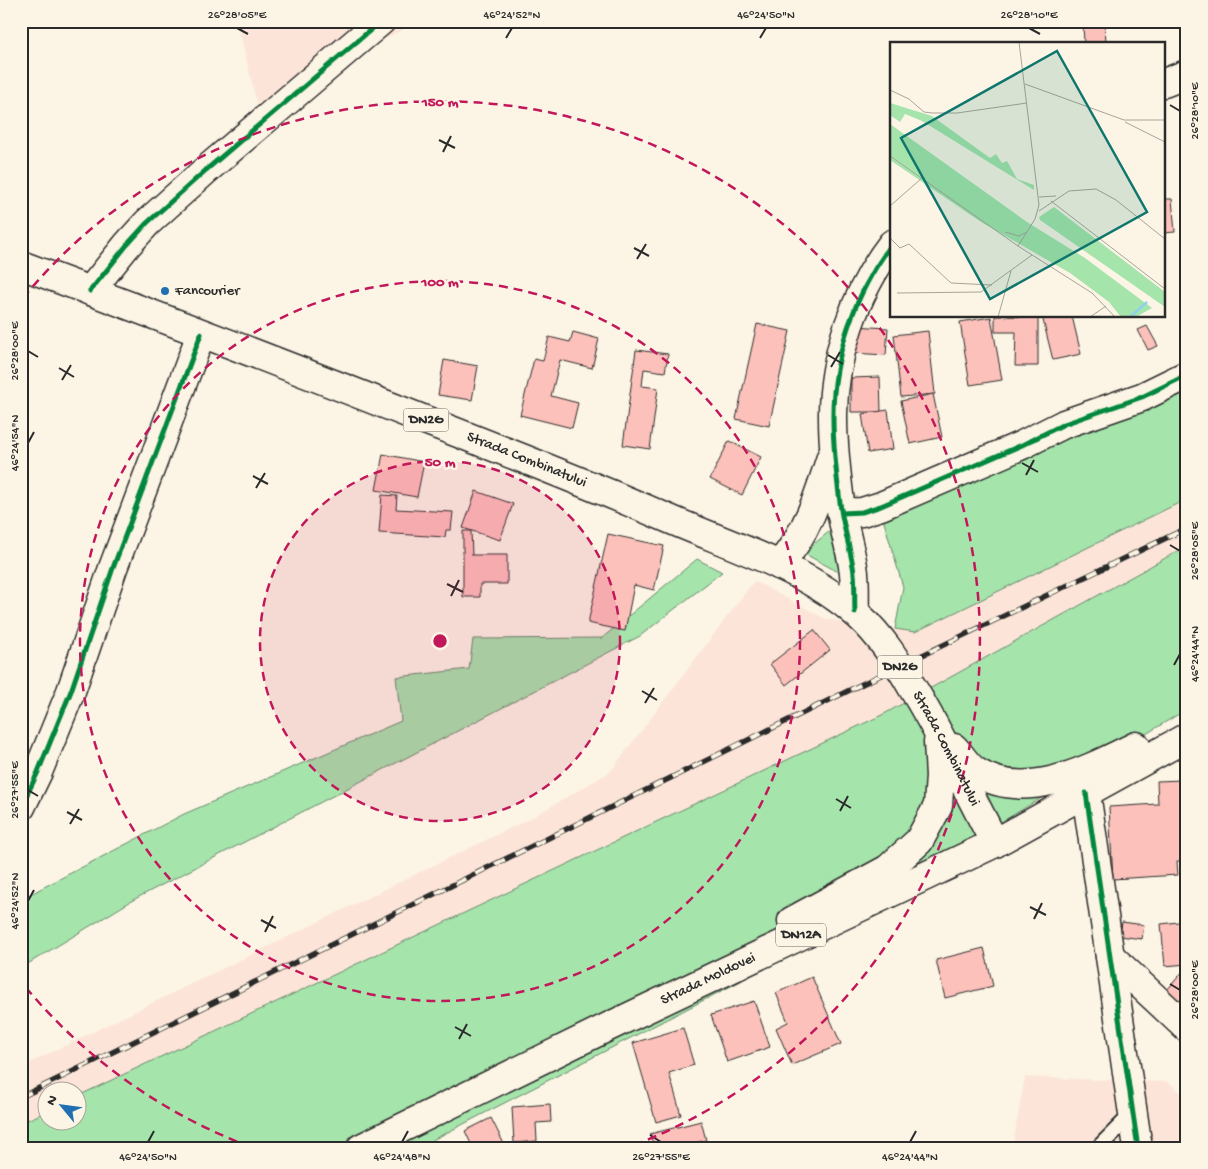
<svg xmlns="http://www.w3.org/2000/svg" width="1208" height="1169" viewBox="0 0 1208 1169" font-family="'Gochi Hand',sans-serif">
<style>
.built{fill:#fce5d8}
.green{fill:#a5e4ab;stroke:#68886b}
.building{fill:#fdc1bb;stroke:#2b2b2b}
.lines{fill:none;stroke-linecap:round;stroke-linejoin:round}
.service-casing{stroke:#2b2b2b;stroke-width:18}
.minor-casing{stroke:#2b2b2b;stroke-width:31}
.tertiary-casing{stroke:#2b2b2b;stroke-width:31}
.primary-casing{stroke:#2b2b2b;stroke-width:31}
.service{stroke:#fcf5e5;stroke-width:14}
.minor{stroke:#fcf5e5;stroke-width:28}
.tertiary{stroke:#fcf5e5;stroke-width:28}
.primary{stroke:#fcf5e5;stroke-width:28}
.rail-casing{stroke:#2b2b2b;stroke-width:5.5}
.rail{stroke:#fcf5e5;stroke-width:4;stroke-dasharray:11;stroke-linecap:butt}
.cycleway-casing{stroke:#fcf5e5;stroke-width:8}
.cycleway{stroke:#00873e;stroke-width:5}
.ticks{fill:none;stroke:#2b2b2b;stroke-width:2}
.ring{fill:none;stroke:#c2185b;stroke-width:2.5;stroke-dasharray:9 6}
.poi-dot{fill:#1f6fb2;stroke:#fcf5e5;stroke-width:2}
.labels{text-anchor:middle;dominant-baseline:central;stroke-width:5;stroke-linejoin:round;paint-order:stroke}
.shield{fill:#fcf5e5;stroke:#6a6863;stroke-width:1}
.shield-label{font-size:14px;font-weight:bold;fill:#2b2b2b}
.poi-label{font-size:15px;fill:#2b2b2b;stroke:#fcf5e5;text-anchor:start}
.street-label{font-size:15px;fill:#2b2b2b;stroke:#fcf5e5}
.inset-river{fill:none;stroke:#8dd1ee;stroke-width:2.5}
.inset-road{fill:none;stroke:#a8a49b;stroke-width:1}
.view{fill:#0f766e;fill-opacity:0.15;stroke:#0f766e;stroke-width:2.5}
.inset-edge{fill:none;stroke:#2b2b2b;stroke-width:2.5}
.centre{fill:#c2185b;stroke:#fcf5e5;stroke-width:2.5}
.ring-label{font-size:15px;text-anchor:middle;font-weight:bold;fill:#c2185b;stroke:#fcf5e5;stroke-width:5;stroke-linejoin:round;paint-order:stroke}
.neatline{fill:none;stroke:#2b2b2b;stroke-width:2}
.ticks-label{font-size:12px;text-anchor:middle;fill:#2b2b2b}
</style>
<rect width="100%" height="100%" fill="#fcf5e5"/>
<filter id="ink" filterUnits="userSpaceOnUse"><feTurbulence type="fractalNoise" baseFrequency=".02" numOctaves="2"/><feDisplacementMap in="SourceGraphic" scale="10" xChannelSelector="R" yChannelSelector="G"/><feConvolveMatrix kernelMatrix="1 2 1 2 8 2 1 2 1" color-interpolation-filters="sRGB"/></filter>
<g filter="url(#ink)">
<g class="built">
<path d="M237 21H420L257 104Z"/>
<path d="M1187 499V546L884 714 78 1096V1092H48L47 1111 21 1123V1067L529 819 610 772 754 581 826 619 915 632Z"/>
<path d="M1025 1077 1168 1082 1187 1097V1148H1012Z"/>
</g>
<g class="green">
<path d="M1187 386V499L915 632 895 629 903 587 881 512 940 495Z"/>
<path d="M831 530 844 575 803 553Z"/>
<path d="M1187 546V709L739 982 417 1148H21V1123L47 1111 48 1122H78V1096L884 714Z"/>
<path d="M697 559 722 572 640 636 133 900 21 968V899L184 814 401 721 396 677 469 669 473 639 602 638Z"/>
</g>
<g class="building">
<path d="M1105 22 1106 44H1084L1083 24Z"/>
<path d="M1164 199H1172L1175 232 1164 233Z"/>
<path d="M995 316 1038 317V366H1015L1016 332H995Z"/>
<path d="M1042 316H1072L1081 354 1053 360Z"/>
<path d="M991 317 1002 380 970 385 960 322Z"/>
<path d="M757 324 790 331 769 426 736 419Z"/>
<path d="M854 326 888 328 886 355 852 353Z"/>
<path d="M1147 326 1158 346 1148 350 1138 330Z"/>
<path d="M928 331 935 394 901 397 894 335Z"/>
<path d="M573 332 599 339 592 368 560 360 551 396 578 403 572 428 520 415 534 359 543 361 549 337 570 342Z"/>
<path d="M636 350 668 354 665 372 644 369 642 386 658 388 650 449 623 445Z"/>
<path d="M444 360 478 366 472 400 438 395Z"/>
<path d="M880 377 881 412H851V378Z"/>
<path d="M933 394 942 437 910 444 901 401Z"/>
<path d="M888 410 893 449 868 453 862 414Z"/>
<path d="M729 441 761 457 742 495 710 479Z"/>
<path d="M383 454 424 462 417 497 376 490Z"/>
<path d="M476 491 513 504 500 540 463 528Z"/>
<path d="M382 495 397 496 396 509 453 512 451 530H446L445 537 379 533Z"/>
<path d="M463 531H471L472 555H507V584H480V597H463Z"/>
<path d="M608 534 664 546 654 590 634 585 625 631 588 623Z"/>
<path d="M814 630 830 650 786 685 770 664Z"/>
<path d="M1182 780 1184 824H1187V861H1177L1178 875 1113 879 1109 807 1158 804 1157 781Z"/>
<path d="M1187 921V964L1165 966 1161 924Z"/>
<path d="M1122 922 1144 925 1142 939 1120 936Z"/>
<path d="M984 948 993 986 945 998 936 960Z"/>
<path d="M1185 969 1187 970V1018L1161 997Z"/>
<path d="M812 977 841 1044 792 1065 776 1028 788 1022 776 993Z"/>
<path d="M754 1001 770 1047 727 1062 711 1015Z"/>
<path d="M683 1028 694 1065 669 1073 681 1115 656 1122 633 1043Z"/>
<path d="M550 1104 551 1122 536 1123 537 1141 514 1143 512 1107Z"/>
<path d="M491 1118 506 1148H473L465 1131Z"/>
<path d="M701 1121 706 1140 675 1148H654L650 1134Z"/>
</g>
<g class="lines">
<g class="service-casing">
<path id="service" d="M1098 1148 1133 1113"/>
</g>
<g class="minor-casing">
<g id="minor">
<path d="M90 291 127 245 147 223 206 170 381 21"/>
<path d="M842 513 862 512 881 506 1022 445 1064 424 1142 397 1187 375"/>
<path d="M1086 793 1138 1148"/>
<path d="M21 807 38 772 71 691 113 568 201 334"/>
<path d="M1110 956 1187 1028"/>
</g>
</g>
<g class="tertiary-casing">
<g id="tertiary">
<path d="M1164 83 1187 74"/>
<path d="M779 565C807 534 819 495 831 457"/>
<path d="M855 612C854 597 856 581 853 566 850 548 844 529 841 510 837 480 833 449 833 419 832 358 855 292 892 244"/>
</g>
</g>
<g class="primary-casing">
<g id="primary">
<path id="s1" d="M21 265C158 316 294 368 430 422 507 452 584 482 660 515 727 545 804 566 859 616 881 636 897 661 912 687 943 737 967 791 995 843"/>
<path d="M954 748C961 755 967 766 975 771 1024 804 1089 769 1136 746"/>
<path d="M792 921 888 869 919 841 938 806 940 776 938 742"/>
<path id="s2" d="M361 1148 608 1027 995 843 1187 737"/>
</g>
</g>
<use href="#service" class="service"/>
<use href="#minor" class="minor"/>
<use href="#tertiary" class="tertiary"/>
<use href="#primary" class="primary"/>
<g class="rail-casing">
<path id="rail" d="M21 1097 858 686 1187 528"/>
</g>
<use href="#rail" class="rail"/>
<g class="cycleway-casing">
<g id="cycleway">
<path d="M90 291 127 245 147 223 206 170 381 21"/>
<path d="M842 513 862 512 881 506 1022 445 1064 424 1142 397 1187 375"/>
<path d="M855 612C854 597 856 581 853 566 850 548 844 529 841 510 837 480 833 449 833 419 832 358 855 292 892 244"/>
<path d="M1086 793 1138 1148"/>
<path d="M21 807 38 772 71 691 113 568 201 334"/>
</g>
</g>
<use href="#cycleway" class="cycleway"/>
</g>
</g>
<path class="ticks" d="M237 28 248 34M1029 28 1040 34M506 38 512 28M760 38 766 28M1170 105 1180 111M439 140 455 148M443 152 451 136M634 248 649 256M637 259 646 244M28 351 38 357M828 355 843 364M831 367 840 352M59 368 74 377M62 380 71 365M28 443 34 432M1022 463 1038 472M1026 475 1034 460M253 476 268 484M256 488 265 473M1170 545 1180 551M447 584 463 592M451 596 459 580M1174 665 1180 654M642 691 657 700M645 703 654 688M28 790 38 796M836 799 851 808M840 811 848 796M67 812 82 820M70 824 79 809M28 901 34 890M1030 907 1046 915M1034 919 1042 903M261 920 276 928M265 932 273 916M1170 984 1180 990M455 1027 471 1036M459 1039 467 1024M650 1135 661 1142M148 1142 154 1131M402 1142 408 1131M910 1142 916 1131"/>
<circle cx="440" cy="641" r="180" fill="#c2185b" fill-opacity=".12"/>
<g class="ring">
<circle cx="440" cy="641" r="180"/>
<circle cx="440" cy="641" r="360"/>
<path d="M251 1147A540 540 0 0 1 23 984M23 298A540 540 0 1 1 629 1147"/>
</g>
<circle class="poi-dot" cx="165" cy="291" r="5"/>
<g class="labels">
<g class="shield">
<rect x="403.5" y="408.5" width="45" height="23" rx="4"/>
<rect x="877.5" y="655.5" width="45" height="23" rx="4"/>
<rect x="776" y="923.5" width="50" height="23" rx="4"/>
</g>
<g class="shield-label">
<text x="426" y="420">DN2G</text>
<text x="900" y="667">DN2G</text>
<text x="801" y="935">DN12A</text>
</g>
<g class="poi-label">
<text x="175" y="291">Fancourier</text>
</g>
<g class="street-label">
<text stroke="none"><textPath href="#s1" startOffset="542">Strada Combinatului</textPath></text>
<text stroke="none"><textPath href="#s1" startOffset="1070">Strada Combinatului</textPath></text>
<text stroke="none"><textPath href="#s2" startOffset="386">Strada Moldovei</textPath></text>
</g>
</g>
<g transform="translate(890 42)">
<rect width="275" height="275" fill="#fcf5e5"/>
<path d="M0 61 42 74 100 116 106 112 112 121 117 119 127 137 144 143V148L32 79 15 72 10 80 0 73ZM0 82 137 180 195 216 262 266 246 275H231L219 260 180 231 91 180 0 118ZM164 165 275 250V265L150 178 149 175Z" fill="#a5e4ab"/>
<path class="inset-river" d="M240 275 257 260"/>
<path class="inset-road" d="M135 42 234 78H275M0 48 19 57 34 70 42 71H67L137 61M235 80 275 100M0 114 128 204 202 251 225 275M149 155 166 154M161 159 275 247M0 164 32 136M149 169 179 149 206 147 226 158 275 197M115 190 129 194 137 190M0 196 10 206 19 202 61 241 102 243M128 204 145 177 149 163 129 0M7 251 91 250 142 213M108 275 121 229M200 275 216 264"/>
<path class="view" d="M167 9 257 170 100 257 11 96Z"/>
<rect width="275" height="275" class="inset-edge"/>
</g>
<circle cx="440" cy="641" r="8" class="centre"/>
<g class="ring-label">
<text x="440" y="106">150 m</text>
<text x="440" y="286">100 m</text>
<text x="440" y="466">50 m</text>
</g>
<rect width="1208" height="1169" fill="none" stroke="#fcf5e5" stroke-width="55"/>
<g transform="translate(62 1106) rotate(299)"><circle r="24" fill="#fcf5e5" stroke="#a8a49b"/>
<path d="M0-4L9 19L0 12L-9 19Z" fill="#1f6fb2"/>
<text y="-8" font-size="14" font-weight="bold" text-anchor="middle" fill="#2b2b2b">N</text>
</g>
<rect x="28" y="28" width="1152" height="1114" class="neatline"/>
<g class="ticks-label">
<text x="237" y="18">26°28'05"E</text>
<text x="512" y="18">46°24'52"N</text>
<text x="766" y="18">46°24'50"N</text>
<text x="1029" y="18">26°28'10"E</text>
<text transform="translate(1194 111) rotate(-90)" y="4">26°28'10"E</text>
<text transform="translate(14 351) rotate(-90)" y="4">26°28'00"E</text>
<text transform="translate(14 443) rotate(-90)" y="4">46°24'54"N</text>
<text transform="translate(1194 551) rotate(-90)" y="4">26°28'05"E</text>
<text transform="translate(1194 654) rotate(-90)" y="4">46°24'44"N</text>
<text transform="translate(14 790) rotate(-90)" y="4">26°27'55"E</text>
<text transform="translate(14 901) rotate(-90)" y="4">46°24'52"N</text>
<text transform="translate(1194 990) rotate(-90)" y="4">26°28'00"E</text>
<text x="148" y="1160">46°24'50"N</text>
<text x="402" y="1160">46°24'48"N</text>
<text x="661" y="1160">26°27'55"E</text>
<text x="910" y="1160">46°24'44"N</text>
</g>
</svg>
